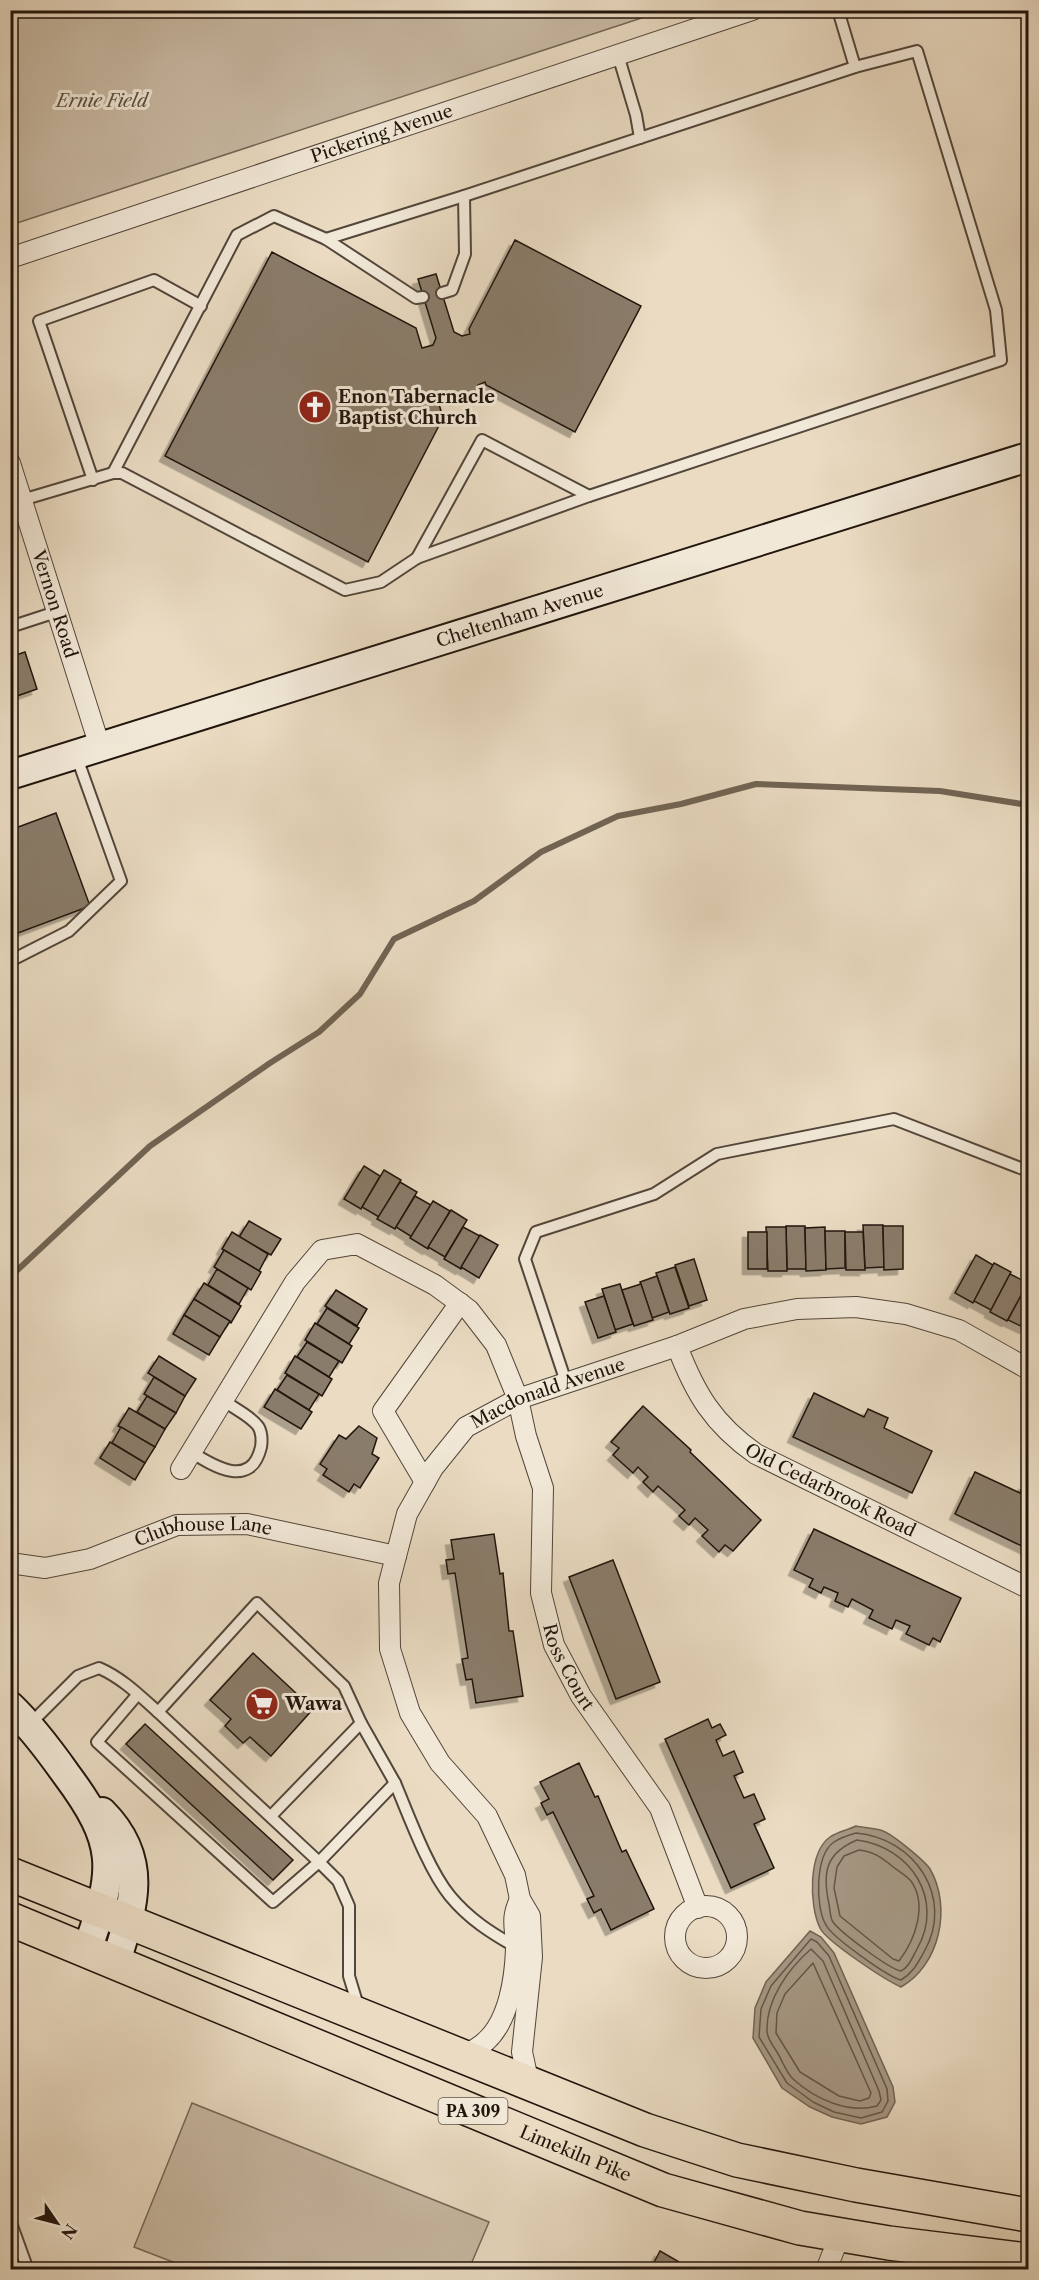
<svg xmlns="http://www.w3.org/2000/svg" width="1039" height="2280" viewBox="0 0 1039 2280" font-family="'Libre Caslon Text',serif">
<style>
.green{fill:#c8b9a3;stroke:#746758;stroke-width:1.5}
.water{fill:#a69884;stroke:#716454;stroke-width:1.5}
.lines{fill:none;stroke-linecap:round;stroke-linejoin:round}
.shore{stroke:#645648;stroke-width:1.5}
.stream{stroke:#716454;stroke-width:6}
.building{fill:#8a7c6b;stroke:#21150c;stroke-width:1.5;filter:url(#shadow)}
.lane-casing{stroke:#53463a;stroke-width:14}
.street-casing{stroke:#53463a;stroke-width:22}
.secondary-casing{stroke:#21150c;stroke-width:32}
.highway-casing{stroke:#21150c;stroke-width:36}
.lane{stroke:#f1e8d7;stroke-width:10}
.street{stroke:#f1e8d7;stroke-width:20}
.secondary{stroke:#f1e8d7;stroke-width:28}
.highway{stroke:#eadbc2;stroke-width:33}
.labels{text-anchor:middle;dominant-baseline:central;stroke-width:6;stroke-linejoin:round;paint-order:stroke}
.shield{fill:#f1e8d7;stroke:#5f5449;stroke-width:1.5}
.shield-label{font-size:16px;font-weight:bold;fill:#21150c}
.park-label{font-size:18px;font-style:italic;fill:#5b4e41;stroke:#f1e8d7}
.street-label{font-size:18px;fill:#21150c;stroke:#f1e8d7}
.poi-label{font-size:18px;font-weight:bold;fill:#21150c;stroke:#f1e8d7;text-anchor:start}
</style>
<defs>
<filter id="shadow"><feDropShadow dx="-5.5" dy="5.5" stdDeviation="0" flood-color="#0004"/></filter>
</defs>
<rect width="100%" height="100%" fill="#eadbc2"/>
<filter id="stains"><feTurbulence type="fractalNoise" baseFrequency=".00333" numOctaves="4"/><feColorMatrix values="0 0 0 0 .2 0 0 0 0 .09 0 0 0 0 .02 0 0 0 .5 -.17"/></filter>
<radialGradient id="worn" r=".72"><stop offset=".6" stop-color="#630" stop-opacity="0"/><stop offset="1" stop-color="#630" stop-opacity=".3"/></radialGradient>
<g class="green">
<path d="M11 10H663V11L11 225Z"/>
<path d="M192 2103 489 2222 469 2269H191L134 2247Z"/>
</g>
<g class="water">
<path d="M856 1826C864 1828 875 1828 883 1831 892 1834 925 1861 930 1869 952 1907 940 1965 901 1987 885 1980 826 1941 820 1928 809 1905 808 1853 830 1837 837 1832 848 1830 856 1826Z"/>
<path d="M810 1931 821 1937 834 1953 893 2087 895 2102 887 2117 861 2124 832 2117 810 2107 782 2088 753 2038 755 2008 766 1982Z"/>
</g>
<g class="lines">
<g class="shore">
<path d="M856 1833C915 1838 955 1898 924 1952 917 1964 913 1973 901 1980 888 1977 832 1937 826 1925 815 1907 815 1855 834 1842 840 1838 849 1835 856 1833Z"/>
<path d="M857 1840C911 1847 945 1900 917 1949 912 1958 909 1967 901 1971 889 1969 840 1932 833 1922 830 1918 830 1909 829 1904 822 1872 826 1853 857 1840Z"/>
<path d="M859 1850C874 1852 881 1857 892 1866 898 1871 906 1875 911 1881 928 1905 915 1940 899 1961L893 1959 840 1916 834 1888 837 1867 844 1856Z"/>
<path d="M811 1939 817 1942 829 1956 887 2089 888 2101 882 2112 861 2118 834 2112 813 2102 787 2083 759 2037 761 2009 771 1986Z"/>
<path d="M811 1949 823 1961 879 2091 881 2100 877 2106C848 2114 815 2099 793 2079 786 2072 782 2060 777 2052 773 2046 767 2038 767 2031 766 2000 788 1969 811 1949Z"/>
<path d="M813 1963 871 2093 869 2098 860 2101 839 2096 800 2072 776 2033 777 2013 785 1994Z"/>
</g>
<path class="stream" d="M10 1277 150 1146 270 1063 319 1032 360 994 394 939 474 901 541 852 618 816 681 804 756 784 940 791 1028 805"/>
</g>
<g class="building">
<path d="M515 240 641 306 575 432 486 385 485 382 478 385 473 395 456 400 446 394 437 397 443 418 368 562 165 456 272 252 416 328 422 348 433 345 436 338 418 279 436 274 454 332 462 336 470 334 469 329Z"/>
<path d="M25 652 37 689 17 696 10 671V657Z"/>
<path d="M56 813 90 906 10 936V830Z"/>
<path d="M364 1166 380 1176 361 1209 344 1199Z"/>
<path d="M384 1170 401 1180 379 1217 362 1207Z"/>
<path d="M400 1182 417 1192 395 1229 377 1219Z"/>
<path d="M415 1196 431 1205 412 1237 396 1227Z"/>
<path d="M433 1201 450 1211 428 1249 410 1238Z"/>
<path d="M451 1210 467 1220 445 1257 428 1247Z"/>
<path d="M249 1221 281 1239 271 1255 239 1237Z"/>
<path d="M863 1225H883L884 1267 865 1268Z"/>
<path d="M805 1226 806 1269H787L786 1226Z"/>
<path d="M883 1226H903V1269L884 1270Z"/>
<path d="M463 1227 480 1236 461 1269 444 1259Z"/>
<path d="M766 1227H786L787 1271H768Z"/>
<path d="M825 1227 826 1270 806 1271 805 1228Z"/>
<path d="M825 1231H845V1268L826 1269Z"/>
<path d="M232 1232 268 1254 259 1271 222 1249Z"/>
<rect x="748" y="1232" width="19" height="37"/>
<path d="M845 1232H863L865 1270H846Z"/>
<path d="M480 1235 498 1245 479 1278 461 1267Z"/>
<path d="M224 1250 261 1272 251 1290 214 1267Z"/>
<path d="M976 1255 993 1265 973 1303 955 1293Z"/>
<path d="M694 1259 707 1300 689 1306 675 1265Z"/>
<path d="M994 1263 1011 1272 991 1310 974 1301Z"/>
<path d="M675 1267 689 1308 670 1314 656 1273Z"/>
<path d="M217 1269 248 1288 239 1304 208 1285Z"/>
<path d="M1010 1274 1028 1283 1007 1321 990 1312Z"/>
<path d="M657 1276 669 1312 652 1318 640 1282Z"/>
<path d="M204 1283 241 1306 231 1323 194 1299Z"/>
<path d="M620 1284 633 1324 615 1330 602 1289Z"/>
<path d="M641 1284 653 1320 634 1326 622 1290Z"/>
<path d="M1026 1286 1028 1288V1321L1025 1328 1008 1320Z"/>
<path d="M336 1290 367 1309 357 1326 325 1306Z"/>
<path d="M604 1296 616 1332 598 1338 585 1302Z"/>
<path d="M194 1299 230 1321 220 1337 184 1315Z"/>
<path d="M327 1308 359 1328 349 1344 317 1324Z"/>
<path d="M184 1315 220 1337 209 1355 173 1334Z"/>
<path d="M315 1323 352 1346 342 1363 305 1340Z"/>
<path d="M307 1342 339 1361 329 1377 297 1357Z"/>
<path d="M159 1356 196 1379 185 1396 148 1373Z"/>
<path d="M295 1356 332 1379 322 1396 285 1373Z"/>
<path d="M287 1375 319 1394 309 1410 277 1390Z"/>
<path d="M154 1377 185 1396 176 1413 144 1394Z"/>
<path d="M275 1389 312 1412 301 1429 264 1407Z"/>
<path d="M814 1393 864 1417 868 1409 888 1418 884 1428 932 1451 912 1493 793 1437Z"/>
<path d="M147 1396 176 1413 165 1429 137 1412Z"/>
<path d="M643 1406 691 1450 690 1452 761 1520 733 1551 725 1545 719 1552 702 1536 708 1530 695 1518 689 1525 679 1516 685 1510 658 1486 653 1492 643 1482 648 1477 638 1467 633 1473 613 1455 619 1448 611 1442Z"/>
<path d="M129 1408 165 1429 155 1447 118 1426Z"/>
<path d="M359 1426 377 1438 372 1454 379 1458 360 1488 354 1484 349 1492 323 1475 327 1469 320 1464 339 1435 346 1439Z"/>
<path d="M121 1427 155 1447 145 1463 112 1443Z"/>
<path d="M110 1442 145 1463 135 1480 100 1458Z"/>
<path d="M975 1472 1020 1493 1024 1484 1028 1486V1549L955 1514Z"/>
<path d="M814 1529 961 1598 940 1642 933 1638 929 1645 906 1634 910 1626 896 1620 892 1629 869 1618 873 1610 852 1599 848 1607 835 1601 838 1593 824 1587 821 1593 809 1587 813 1579 794 1570Z"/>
<path d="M494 1534 500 1574 503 1573 509 1631H513L523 1696 476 1703 472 1679 466 1680 462 1659 468 1658 455 1573 448 1574 446 1560 454 1559 451 1540Z"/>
<path d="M613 1560 660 1682 616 1699 569 1577Z"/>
<path d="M253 1653 313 1709 271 1756 250 1737 243 1743 225 1726 231 1719 210 1700Z"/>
<path d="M708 1719 712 1728 720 1724 726 1735 716 1740 723 1756 734 1751 743 1772 734 1776 744 1798 754 1794 765 1819 754 1824 774 1868 731 1888 665 1739Z"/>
<path d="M145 1724 293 1860 273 1880 126 1744Z"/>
<path d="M579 1763 595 1797 598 1796 622 1852 626 1850 654 1909 611 1930 601 1909 594 1913 587 1899 594 1896 553 1812 547 1815 541 1803 549 1799 540 1782Z"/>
<path d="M660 2251 693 2270H650Z"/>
</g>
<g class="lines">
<g class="lane-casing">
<g id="lane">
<path d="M618 55 636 115 640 138"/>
<path d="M326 239 464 196 855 67"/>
<path d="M442 293 452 290 465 254 464 196"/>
<path d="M113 473 237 235 274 216 326 239 416 298 423 297"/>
<path d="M93 480 39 321 154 280 201 306"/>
<path d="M22 500 113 473H122L345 590 381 582 417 558 589 496 1001 360 996 310 917 51 855 67 838 10"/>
<path d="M417 558 482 440 589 496"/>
<path d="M10 627 56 612"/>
<path d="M10 961 69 931 121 881 76 755"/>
<path d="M566 1382 525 1259 536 1232 654 1194 717 1154 894 1119 1028 1171"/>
<path d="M191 1452C215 1467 251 1489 261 1447 262 1441 262 1430 257 1425 249 1415 233 1408 223 1400"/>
<path d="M158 1712 257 1603 344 1686 361 1723"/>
<path d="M30 1724 78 1676 99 1668C122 1678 139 1695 158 1712L319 1862 273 1902 97 1742 138 1694"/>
<path d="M395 1783C409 1816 428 1869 450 1896 469 1919 491 1933 516 1947"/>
<path d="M271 1816 361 1723 395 1783 319 1862 338 1881 349 1906V1976L359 2009"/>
<path d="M10 2220 28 2270"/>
</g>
</g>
<g class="street-casing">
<g id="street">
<path id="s1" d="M10 258 752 10"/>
<path id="s2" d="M10 463 100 747"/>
<path id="s3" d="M677 1346C695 1393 713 1424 756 1454L1028 1588"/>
<path id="s4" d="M181 1469 295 1282 322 1250 357 1244 435 1285 469 1310 496 1345 518 1399 526 1436 543 1488 541 1593 554 1645 581 1696 660 1808 698 1908"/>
<path d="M425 1482 383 1411 460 1303"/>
<path id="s5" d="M10 1563 45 1568 90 1559 177 1525 247 1524 396 1556"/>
<circle cx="706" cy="1937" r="31"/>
<path d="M463 2057C470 2052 480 2047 486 2041 509 2020 515 1978 516 1949 516 1926 510 1921 520 1899"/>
<path id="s6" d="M529 2084 522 2052 532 1957 530 1916 520 1899 515 1875 487 1816 440 1763 410 1713 390 1649 389 1583 407 1514 433 1468 466 1427 518 1399 677 1346 744 1319 797 1309 856 1307 906 1314 959 1330 1028 1369"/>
<path d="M826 2270 840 2235"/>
</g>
</g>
<g class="secondary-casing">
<g id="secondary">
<path id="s7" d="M10 775 1028 457"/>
<path d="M10 1706C32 1727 49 1750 66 1774 118 1844 116 1868 87 1950"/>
<path d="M102 1812C149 1859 134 1905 116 1961"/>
</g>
</g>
<g class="highway-casing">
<g id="highway">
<path d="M10 1874 645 2130 737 2160 856 2185 1028 2215"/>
<path id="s8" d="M10 1919 663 2190 800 2228 889 2243 1028 2260"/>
</g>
</g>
<use href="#lane" class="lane"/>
<use href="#street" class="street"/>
<use href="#secondary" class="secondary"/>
<use href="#highway" class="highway"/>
</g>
<defs>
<g id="church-disc" transform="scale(1.725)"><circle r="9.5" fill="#8f2418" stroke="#f1e8d7"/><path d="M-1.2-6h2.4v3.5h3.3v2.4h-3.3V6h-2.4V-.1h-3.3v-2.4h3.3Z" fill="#fff"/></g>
<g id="supermarket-disc" transform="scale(1.725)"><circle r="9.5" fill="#8f2418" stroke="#f1e8d7"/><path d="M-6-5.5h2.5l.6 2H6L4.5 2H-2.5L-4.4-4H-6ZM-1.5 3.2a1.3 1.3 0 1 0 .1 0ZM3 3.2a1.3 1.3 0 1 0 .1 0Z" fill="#fff"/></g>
</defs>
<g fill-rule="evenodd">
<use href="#church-disc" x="315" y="407"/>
<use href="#supermarket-disc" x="262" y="1704"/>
</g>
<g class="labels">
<rect class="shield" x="438.5" y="2098" width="69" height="26" rx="4.5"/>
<g class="shield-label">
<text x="473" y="2111">PA 309</text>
</g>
<g class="park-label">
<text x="102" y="101">Ernie Field</text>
</g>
<g class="street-label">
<text stroke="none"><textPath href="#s1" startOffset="392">Pickering Avenue</textPath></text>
<text stroke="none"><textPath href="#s2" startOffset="148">Vernon Road</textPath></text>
<text stroke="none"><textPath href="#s7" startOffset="534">Cheltenham Avenue</textPath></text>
<text stroke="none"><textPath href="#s6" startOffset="807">Macdonald Avenue</textPath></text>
<text stroke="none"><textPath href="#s3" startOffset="219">Old Cedarbrook Road</textPath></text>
<text stroke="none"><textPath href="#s5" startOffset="200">Clubhouse Lane</textPath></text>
<text stroke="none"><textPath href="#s4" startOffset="806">Ross Court</textPath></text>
<text stroke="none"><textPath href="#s8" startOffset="612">Limekiln Pike</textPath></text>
</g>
<g class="poi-label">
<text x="338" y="397">Enon Tabernacle<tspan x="338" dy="21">Baptist Church</tspan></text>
<text x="285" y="1704">Wawa</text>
</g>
</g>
<rect width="1039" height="2280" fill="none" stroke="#eadbc2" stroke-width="36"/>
<rect x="12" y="12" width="1015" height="2256" fill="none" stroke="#21150c" stroke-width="3"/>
<rect x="18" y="18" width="1003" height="2244" fill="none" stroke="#21150c" stroke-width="1.5"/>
<g transform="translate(57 2223) rotate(125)" stroke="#f1e8d7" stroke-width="4.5" paint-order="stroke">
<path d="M0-4.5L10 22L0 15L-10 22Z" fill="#21150c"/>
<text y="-9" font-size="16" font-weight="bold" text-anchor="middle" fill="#21150c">N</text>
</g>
<rect width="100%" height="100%" filter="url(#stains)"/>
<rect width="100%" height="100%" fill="url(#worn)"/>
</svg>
